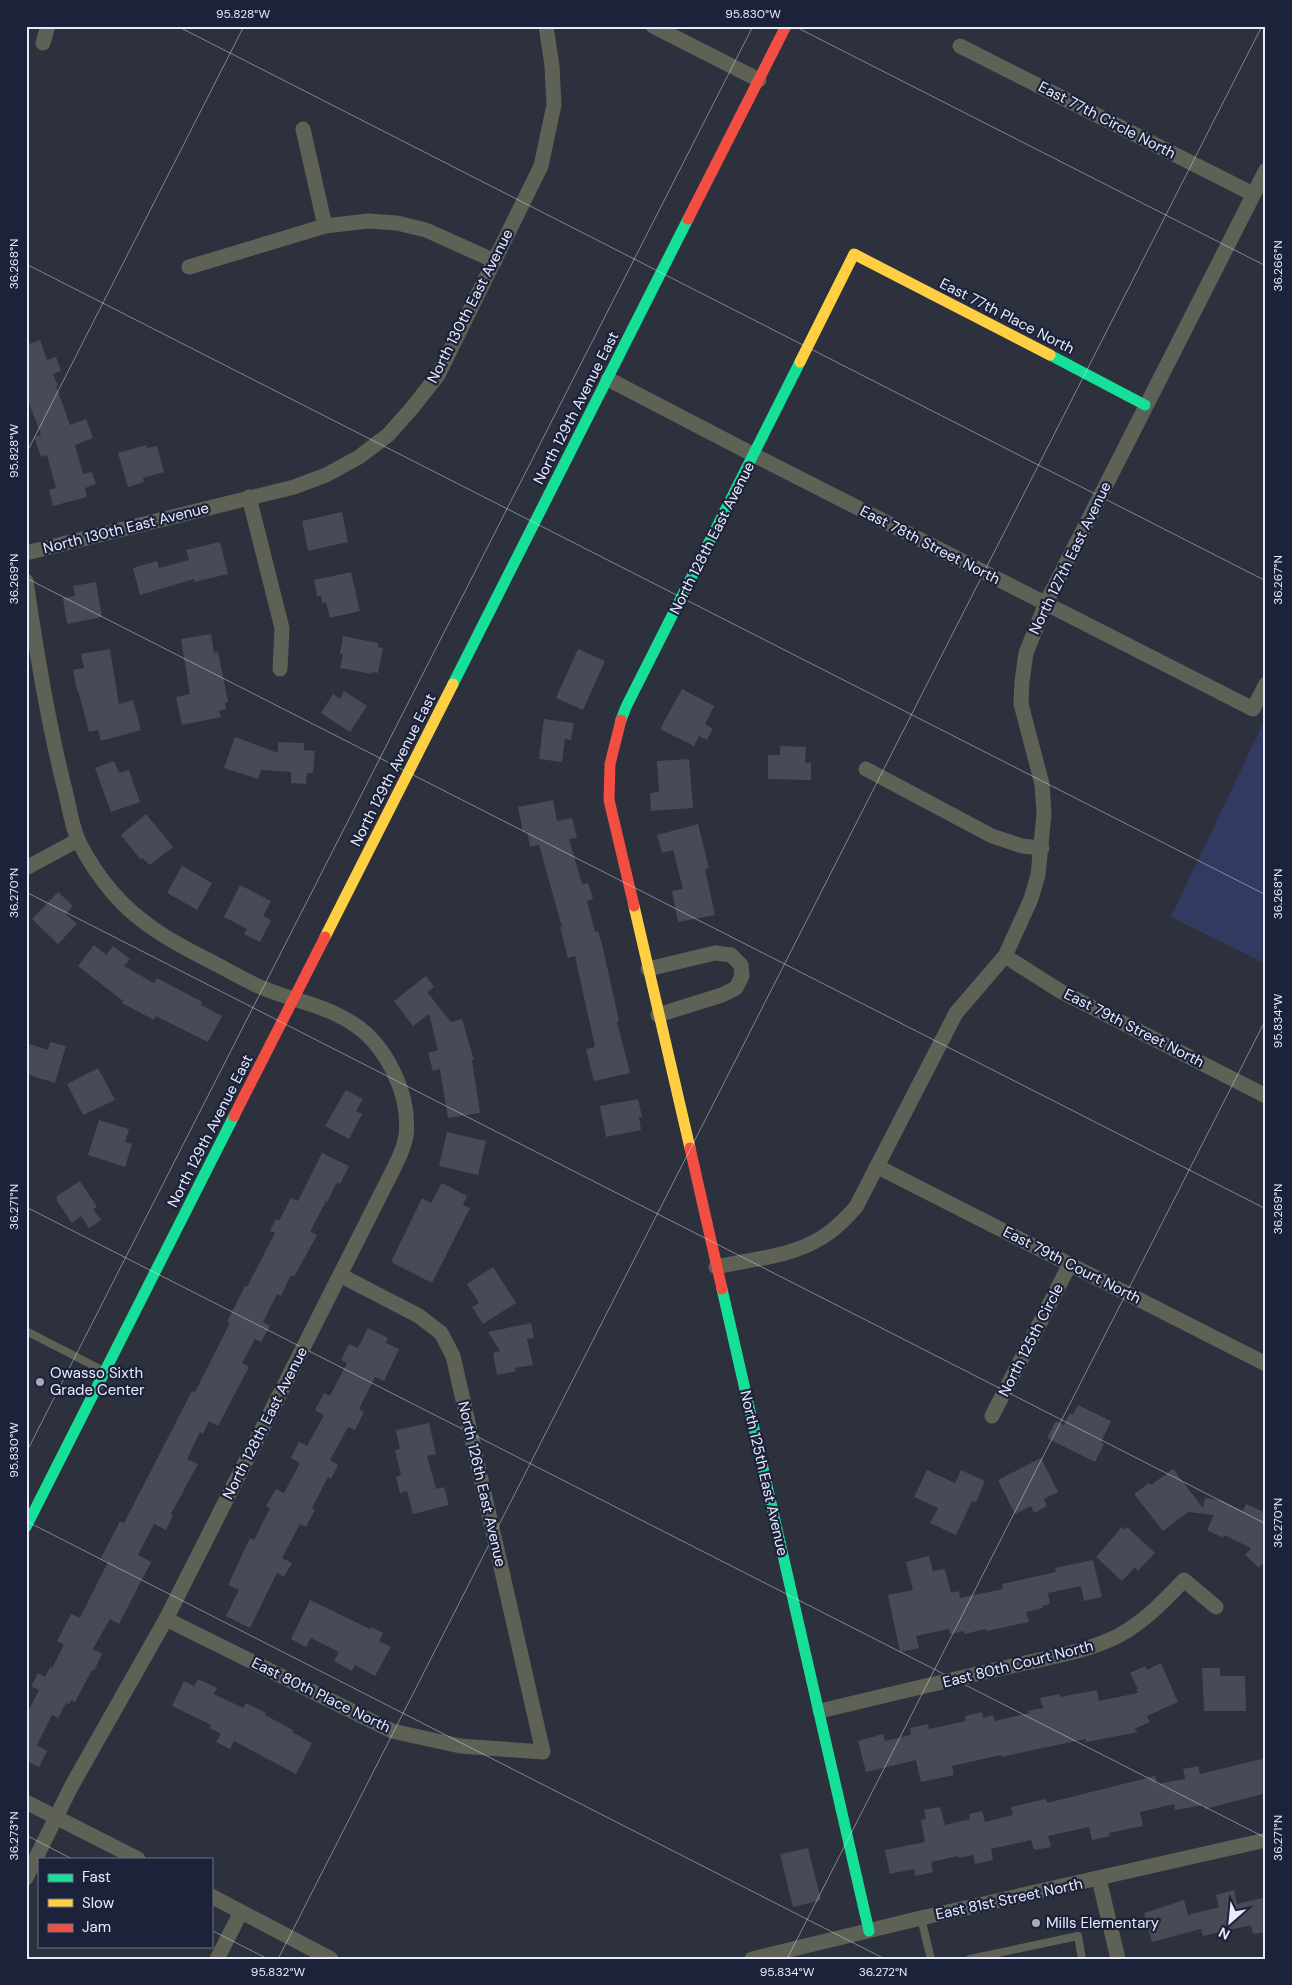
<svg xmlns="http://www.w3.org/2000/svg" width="1292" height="1985" viewBox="0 0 1292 1985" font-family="'DM Sans',sans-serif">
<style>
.green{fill:#323a62}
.building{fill:#484b56}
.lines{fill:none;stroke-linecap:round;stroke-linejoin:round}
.lane{stroke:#5e6155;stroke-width:8}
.street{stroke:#5e6155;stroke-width:15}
.fast{stroke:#16e098;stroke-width:11}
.slow{stroke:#ffcf43;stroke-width:11}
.jam{stroke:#f24e42;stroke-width:11}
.ticks{fill:none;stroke:#e7ebfc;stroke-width:1;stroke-opacity:0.45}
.poi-dot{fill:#a6aab9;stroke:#1c2239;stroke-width:2}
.labels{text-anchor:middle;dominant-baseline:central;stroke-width:4.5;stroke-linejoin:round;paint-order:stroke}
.street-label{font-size:15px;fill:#e7ebfc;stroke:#1c2239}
.poi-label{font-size:15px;fill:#e7ebfc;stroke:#1c2239;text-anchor:start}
.neatline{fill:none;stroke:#e7ebfc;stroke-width:2}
.ticks-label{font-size:12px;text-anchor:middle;fill:#e7ebfc}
</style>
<rect width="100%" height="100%" fill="#2d303d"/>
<path class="green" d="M1266 717V964L1171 917Z"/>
<g class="building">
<path d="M40 340 47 360 56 357 61 371 53 374 58 386H56L70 425 86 419 93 438 75 445 83 474 92 472 96 484 85 488 87 497 53 506 49 490 56 488 47 455 41 457 34 437 41 435 26 395V345Z"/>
<path d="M146 445 147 448 157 446 164 472 143 478 144 482 128 487 118 453Z"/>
<path d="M342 512 348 542 308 551 302 521Z"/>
<path d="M220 542 228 574 194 582V579L140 595 133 568 157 561 159 568 189 560 186 550Z"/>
<path d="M351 572 360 611 330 618 326 602 322 603 321 596H317L314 580Z"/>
<path d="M96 582 102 617 67 624 63 598 75 596 73 586Z"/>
<path d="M211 634 214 653 218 652 228 702 225 703 226 709 219 711 221 717 182 725 176 697 190 694 181 639Z"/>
<path d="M343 636 378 643V647L383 648 378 673 373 672 372 674 340 668 343 654H340Z"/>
<path d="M110 649 119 704 133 700 141 730 101 741 98 730 89 732 78 690 77 691 73 670 84 668 81 654Z"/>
<path d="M578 649 605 661 583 710 556 698Z"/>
<path d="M682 689 714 706 705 724 713 729 707 740 699 736 694 746 660 729Z"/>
<path d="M344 691 367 706 350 732 321 713 333 694 340 699Z"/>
<path d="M544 719 574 723 571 740 565 739 562 762 539 759Z"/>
<path d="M235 737 278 753V742L304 743V750L315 751 313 773H307L306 784 291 783V772L261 770 258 779 224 768Z"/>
<path d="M780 746 806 747 805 763H811V780L768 779V755H780Z"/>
<path d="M689 759 693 808 651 811 650 793 659 792 657 761Z"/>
<path d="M114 761 119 773 129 770 140 802 111 812 95 768Z"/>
<path d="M553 800 557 821 572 818 577 838 569 839 582 884 588 883 593 899 587 901 595 932 598 931 602 944 619 1021 617 1022 630 1073 594 1081 586 1049 595 1047 575 956 568 958 560 927H562L539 845 530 847 527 831 523 832 518 807Z"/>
<path d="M146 814 173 847 150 865 142 858 141 860 121 835Z"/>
<path d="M698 824 709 868 705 869 715 915 678 922 672 891 683 889 673 850 662 853 657 835Z"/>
<path d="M182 866 212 883 197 910 167 893Z"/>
<path d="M240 885 271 901 263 916 271 920 260 942 244 934 247 929 224 917Z"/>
<path d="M58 892 73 906 66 914 77 924 58 944 32 919Z"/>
<path d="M94 945 106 955 113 946 130 959 124 966 154 983 157 978 202 1002 201 1005 222 1016 208 1042 156 1016 154 1020 122 1003 123 1001 78 966Z"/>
<path d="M426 976 434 987 427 992 451 1022 462 1019 474 1060H472L480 1113 448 1118 440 1069 433 1071 428 1053 438 1050 429 1014 413 1026 394 1001Z"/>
<path d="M50 1042 66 1046 55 1083 26 1074V1053L29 1044 48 1050Z"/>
<path d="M98 1068 115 1100 83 1115 67 1084Z"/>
<path d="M346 1090 363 1099 356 1111 362 1114 349 1139 325 1126Z"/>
<path d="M638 1099 642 1117H639L641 1130 606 1137 600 1106Z"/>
<path d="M99 1120 129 1129 125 1142 132 1144 125 1167 88 1155Z"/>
<path d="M447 1132 486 1141 478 1175 439 1166Z"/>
<path d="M322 1153 349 1166 340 1184 337 1182 327 1202 326 1201 310 1232 317 1235 294 1277 291 1275 281 1296 277 1294 263 1322 270 1326 261 1342 255 1339 242 1363 249 1367 218 1426 209 1421 203 1434 200 1432 187 1459 198 1464 171 1514 173 1515 166 1530 154 1524 138 1555 151 1562 119 1624 110 1619 93 1649 102 1654 94 1671 92 1670 75 1702 71 1700 69 1704 66 1703 58 1718 52 1715 37 1745 47 1751 39 1767 28 1762 26 1766V1715L39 1690 31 1686 38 1673 45 1677 50 1667 52 1668 64 1645 57 1641 71 1614 80 1618 108 1562 101 1558 120 1521 124 1523 192 1391 195 1392 230 1323 227 1322 245 1286 247 1287 275 1233 270 1231 276 1219 279 1221 291 1198 298 1201Z"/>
<path d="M80 1181 97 1207 93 1209 101 1220 89 1228 81 1216 72 1223 57 1201V1196Z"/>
<path d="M442 1183 467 1196 463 1205 470 1208 432 1283 391 1262 422 1198 431 1203Z"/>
<path d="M493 1267 516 1303 483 1324 472 1307 479 1303 467 1284Z"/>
<path d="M531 1323 534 1338 527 1339 533 1365 515 1368 516 1371 497 1375 493 1353 500 1351 488 1332Z"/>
<path d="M368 1328 388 1338 386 1343 399 1349 384 1381 375 1377 359 1409 364 1412 355 1430 348 1427 330 1460 338 1465 331 1479 328 1477 312 1508 315 1510 306 1527 300 1524 282 1558 292 1563 284 1577 277 1573 250 1628 226 1616 239 1590 228 1585 250 1538 254 1540 270 1508 266 1506 276 1489 284 1493 300 1463 291 1458 299 1442 307 1446 324 1415 315 1410 324 1393 330 1396 347 1363 341 1360 349 1344 358 1348Z"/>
<path d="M1078 1405 1111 1421 1101 1442 1104 1444 1095 1462 1047 1438 1056 1421 1064 1425 1070 1413 1073 1415Z"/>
<path d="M429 1423 436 1454 427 1456 436 1489 444 1487 449 1505 413 1514 407 1491 400 1493 396 1477 401 1475 395 1450 400 1449 396 1430Z"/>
<path d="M1041 1458 1058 1492 1044 1499 1047 1506 1034 1513 1031 1506 1015 1514 998 1480Z"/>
<path d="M1173 1469 1203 1508 1205 1498 1223 1501 1243 1511 1246 1504 1266 1513V1560L1259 1568 1245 1555 1251 1548 1224 1535 1223 1538 1207 1530 1214 1515 1188 1512 1163 1531 1134 1494 1149 1483 1151 1485Z"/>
<path d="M927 1470 955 1483 961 1470 985 1481 976 1502 972 1501 956 1535 930 1523 938 1508 914 1497Z"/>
<path d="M1122 1527 1124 1530 1127 1527 1155 1553 1138 1571 1135 1567 1122 1581 1096 1557Z"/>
<path d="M929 1556 933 1571 945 1569 951 1593 959 1591 960 1598 1003 1589 1002 1584 1056 1572 1055 1568 1093 1560 1102 1597 1084 1601 1081 1586 1048 1593 1050 1604 1042 1606 1043 1608 1026 1612 1029 1622 987 1631 986 1629 964 1634V1631L950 1634 949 1629 916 1636 919 1648 900 1652 888 1595 913 1590 906 1562Z"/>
<path d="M310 1600 370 1629 371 1627 383 1633 379 1641 391 1647 375 1676 355 1665 352 1671 334 1661 339 1652 311 1638 306 1647 291 1639Z"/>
<path d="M1161 1663 1178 1702 1147 1716 1150 1722 1134 1729 1138 1732 1086 1742 1085 1739 1001 1757V1755L952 1766 954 1775 921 1782 916 1760 866 1772 858 1741 883 1734 885 1741 911 1735 910 1728 928 1724 929 1729 966 1721 965 1716 982 1712 983 1718 993 1715 995 1721 1029 1713 1028 1711 1043 1708 1040 1698 1060 1694V1697L1097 1690 1099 1701 1138 1693 1136 1689H1138L1130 1673 1145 1666 1147 1670Z"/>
<path d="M1202 1668H1220V1676H1245L1246 1711H1204Z"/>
<path d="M198 1679 217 1688 214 1694 243 1708 246 1703 266 1713 265 1715 293 1730 292 1732 312 1743 296 1774 234 1741 230 1749 216 1742 221 1734 210 1728 211 1725 172 1706 184 1681 194 1686Z"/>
<path d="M1266 1758V1793L1205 1809 1204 1805 1175 1810 1174 1804 1140 1812 1143 1826 1109 1833 1110 1836 1092 1840 1089 1827 1048 1836 1051 1847 1034 1850 1031 1840 991 1849 993 1860 975 1864 973 1855 959 1858 958 1856 931 1862 933 1872 915 1876 914 1869 890 1874 885 1850 925 1842 921 1820 926 1819 924 1810 940 1807 945 1825 970 1819 969 1814 982 1811 985 1822 1013 1815 1011 1807 1046 1799 1047 1803 1155 1776 1157 1784 1185 1779 1183 1769 1198 1766 1200 1774Z"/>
<path d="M808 1848 821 1900 793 1907 780 1854Z"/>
<path d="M1234 1890 1237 1904 1266 1897V1932L1253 1934 1251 1925 1203 1936 1201 1929 1152 1942 1144 1913 1184 1900 1188 1915 1219 1907 1216 1895Z"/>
</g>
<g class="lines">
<g class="lane">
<path d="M26 1331 104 1371"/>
<path d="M921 1918 931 1959"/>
<path d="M970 1959 1078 1936 1082 1959"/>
</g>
<g class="street">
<path d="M653 26 759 80"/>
<path d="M43 43 48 26"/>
<path d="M960 46 1253 194"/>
<path d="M303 129 325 226"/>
<path d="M189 267 325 226 368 221 397 223 426 230 495 261"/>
<path d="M608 379 754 455 1253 709 1266 684"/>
<path d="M249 497 282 628 280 669"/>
<path d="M26 553 294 487 326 475 359 457 388 435 412 408 438 375 541 166 554 105 552 66 546 26"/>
<path d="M26 581C36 650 47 718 64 786 69 804 71 825 79 842 88 860 100 878 113 893 140 925 178 945 214 963 229 971 243 979 258 986 289 1000 323 1004 352 1023 386 1044 411 1095 406 1136 404 1148 399 1158 394 1168L166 1619 71 1787 26 1878"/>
<path d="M866 769 992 836 1022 846 1042 848"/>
<path d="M26 868 78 840"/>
<path d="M1005 956 1060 991 1266 1096"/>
<path d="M648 969 715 953 731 955 741 965 742 976 736 988 722 995 658 1015"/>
<path d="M878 1167 1266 1364"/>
<path d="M716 1267C751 1259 791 1257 821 1238 835 1230 846 1218 856 1207L956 1013 1005 956 1031 899 1038 875 1044 814 1042 784 1021 704 1022 682 1026 653 1046 603 1266 170"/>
<path d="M992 1416 1070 1264"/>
<path d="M166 1619 392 1731 460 1746 543 1752 453 1356 441 1333 419 1316 340 1275"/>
<path d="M820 1711C883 1696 945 1681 1008 1667 1044 1658 1084 1653 1118 1636 1144 1622 1164 1601 1184 1580L1216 1607"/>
<path d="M26 1802 138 1859"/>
<path d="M1099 1879 1118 1959"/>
<path d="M211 1896 331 1959"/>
<path d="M217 1959 241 1912"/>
<path d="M752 1959 921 1918 1266 1840"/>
</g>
<g class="fast">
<path d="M1050 355 1145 405"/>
<path d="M453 684 688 219"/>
<path d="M621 720 626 707 800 362"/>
<path d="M722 1289 869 1931"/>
<path d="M26 1527 234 1116"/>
</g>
<g class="slow">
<path d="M800 362 854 254 1050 355"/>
<path d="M634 906 690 1148"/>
<path d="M325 937 453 684"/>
</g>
<g class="jam">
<path d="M688 219 786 26"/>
<path d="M621 720 610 764 609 800 634 906"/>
<path d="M234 1116 325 937"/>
<path d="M690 1148 722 1289"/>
</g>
</g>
<path class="ticks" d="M177 26 1266 581M794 26 1266 266M26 264 1266 895M26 454 244 26M26 578 1266 1209M26 892 1266 1524M26 1207 1266 1838M26 1453 753 26M26 1521 885 1959M26 1835 72 1859M211 1930 268 1959M278 1959 1262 26M787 1959 1266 1019"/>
<g class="poi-dot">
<circle cx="40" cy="1382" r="5"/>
<circle cx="1036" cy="1923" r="5"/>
</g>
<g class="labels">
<g class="street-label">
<text transform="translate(1107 120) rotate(27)">East 77th Circle North</text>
<text transform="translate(470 306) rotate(-63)">North 130th East Avenue</text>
<text transform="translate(1007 316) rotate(27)">East 77th Place North</text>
<text transform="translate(576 408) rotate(-63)">North 129th Avenue East</text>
<text transform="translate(126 528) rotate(-14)">North 130th East Avenue</text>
<text transform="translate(712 538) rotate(-63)">North 128th East Avenue</text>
<text transform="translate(930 545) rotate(27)">East 78th Street North</text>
<text transform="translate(1070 558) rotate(-64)">North 127th East Avenue</text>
<text transform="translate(393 770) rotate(-63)">North 129th Avenue East</text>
<text transform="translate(1134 1028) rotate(27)">East 79th Street North</text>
<text transform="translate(210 1131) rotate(-63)">North 129th Avenue East</text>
<text transform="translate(1072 1265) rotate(27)">East 79th Court North</text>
<text transform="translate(1031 1340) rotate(-63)">North 125th Circle</text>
<text transform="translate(265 1423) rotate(-63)">North 128th East Avenue</text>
<text transform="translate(764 1473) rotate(77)">North 125th East Avenue</text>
<text transform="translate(482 1484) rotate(77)">North 126th East Avenue</text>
<text transform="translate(1018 1664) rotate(-14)">East 80th Court North</text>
<text transform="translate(321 1695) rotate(26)">East 80th Place North</text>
<text transform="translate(1009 1899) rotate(-12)">East 81st Street North</text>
</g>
<g class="poi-label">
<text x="50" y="1373">Owasso Sixth<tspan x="50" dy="17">Grade Center</tspan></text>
<text x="1046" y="1923">Mills Elementary</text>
</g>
</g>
<rect width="1292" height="1985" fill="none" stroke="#1c2239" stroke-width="55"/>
<rect x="38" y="1858" width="175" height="90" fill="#1c2239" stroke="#6d7287"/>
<rect x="48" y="1874" width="25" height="8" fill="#16e098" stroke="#6d7287"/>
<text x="82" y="1882" font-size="15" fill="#e7ebfc">Fast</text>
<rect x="48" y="1899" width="25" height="8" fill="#ffcf43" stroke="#6d7287"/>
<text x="82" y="1908" font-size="15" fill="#e7ebfc">Slow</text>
<rect x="48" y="1924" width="25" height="8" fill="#f24e42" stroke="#6d7287"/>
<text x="82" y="1932" font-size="15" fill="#e7ebfc">Jam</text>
<g transform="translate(1230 1922) rotate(207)" stroke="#1c2239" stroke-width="4" paint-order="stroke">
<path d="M0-4L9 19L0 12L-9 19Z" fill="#e7ebfc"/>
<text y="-8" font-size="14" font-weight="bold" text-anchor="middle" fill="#e7ebfc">N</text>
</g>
<rect x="28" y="28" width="1236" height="1930" class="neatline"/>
<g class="ticks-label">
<text x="243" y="18">95.828°W</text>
<text x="753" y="18">95.830°W</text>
<text transform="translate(14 264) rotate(-90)" y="4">36.268°N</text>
<text transform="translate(1278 266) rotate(-90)" y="4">36.266°N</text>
<text transform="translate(14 451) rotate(-90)" y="4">95.828°W</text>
<text transform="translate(14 579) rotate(-90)" y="4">36.269°N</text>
<text transform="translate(1278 580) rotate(-90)" y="4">36.267°N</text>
<text transform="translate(14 893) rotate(-90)" y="4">36.270°N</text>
<text transform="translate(1278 894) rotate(-90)" y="4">36.268°N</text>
<text transform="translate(1278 1021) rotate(-90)" y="4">95.834°W</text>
<text transform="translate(14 1207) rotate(-90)" y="4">36.271°N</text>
<text transform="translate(1278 1209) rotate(-90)" y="4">36.269°N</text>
<text transform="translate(14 1450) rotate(-90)" y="4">95.830°W</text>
<text transform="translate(1278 1523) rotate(-90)" y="4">36.270°N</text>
<text transform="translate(14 1836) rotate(-90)" y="4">36.273°N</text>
<text transform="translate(1278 1838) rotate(-90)" y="4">36.271°N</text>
<text x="278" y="1976">95.832°W</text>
<text x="787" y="1976">95.834°W</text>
<text x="883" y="1976">36.272°N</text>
</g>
</svg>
